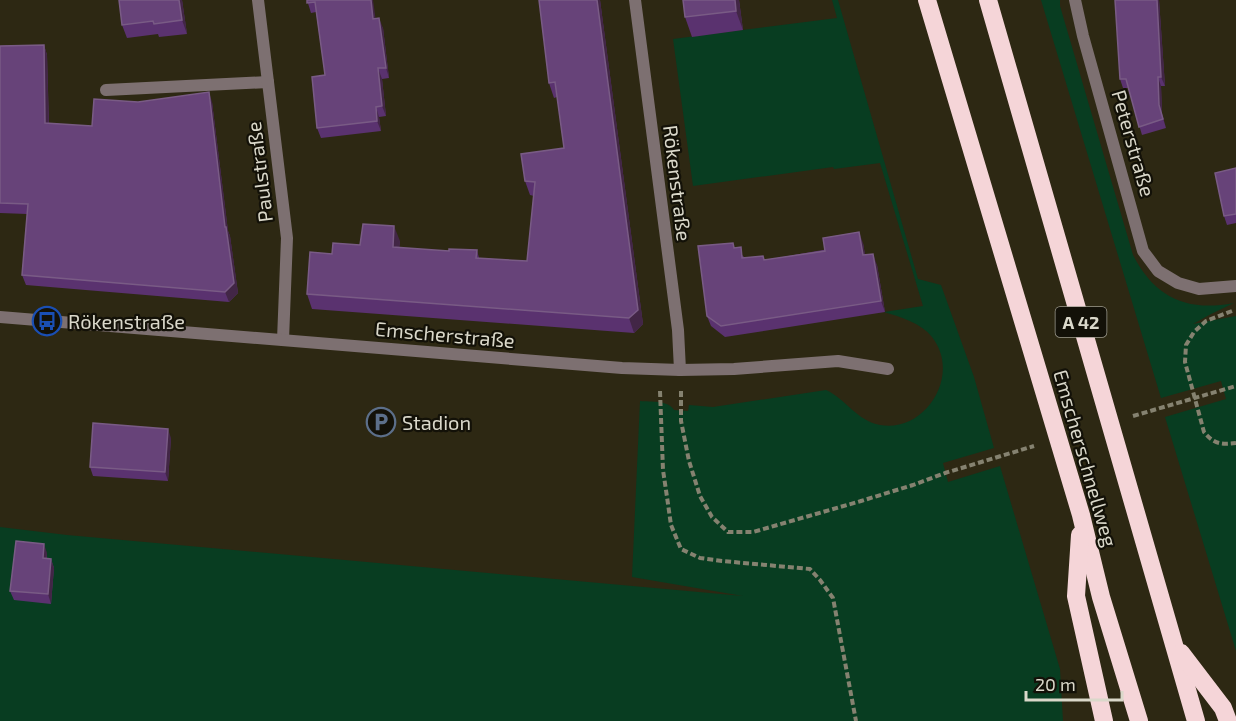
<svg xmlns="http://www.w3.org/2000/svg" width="1236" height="721" viewBox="0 0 1236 721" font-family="'Exo 2',sans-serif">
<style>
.green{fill:#083d21}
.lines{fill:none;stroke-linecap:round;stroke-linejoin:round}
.path{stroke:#858270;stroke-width:4;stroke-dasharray:6 3;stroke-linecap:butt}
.service{stroke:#7d7071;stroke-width:12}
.minor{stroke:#7d7071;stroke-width:12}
.motorway{stroke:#f5d5d8;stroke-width:18}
.wall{fill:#5a326f}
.shaded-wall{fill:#422646}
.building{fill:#674379;stroke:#795b85;stroke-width:1.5}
.labels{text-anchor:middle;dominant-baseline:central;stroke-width:4.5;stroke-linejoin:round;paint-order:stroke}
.shield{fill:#131108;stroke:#9e9c90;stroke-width:1.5}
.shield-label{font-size:18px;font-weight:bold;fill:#dad8ca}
.street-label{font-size:20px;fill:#dad8ca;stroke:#131108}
.poi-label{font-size:20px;fill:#dad8ca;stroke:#131108;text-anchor:start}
</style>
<rect width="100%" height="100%" fill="#2d2813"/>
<g class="green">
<path d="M832 0H838L918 279 941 285 974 377 994 448 943 463 948 482 1000 466 1060 669 1063 721H0V527L67 535 743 596 632 577 640 401C651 402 668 400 674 410L688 411 689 405 713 407 826 390C846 399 857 421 880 425 925 433 962 375 932 337 921 323 901 317 884 312L923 306 880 163 834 169 833 167 693 186 673 39 837 18Z"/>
<path d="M1041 0H1060V6L1133 255C1155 298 1187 312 1234 303L1211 314 1193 324 1236 316V651L1165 417 1226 399 1221 381 1161 398Z"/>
</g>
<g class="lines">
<g class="path">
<path d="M1232 311 1206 321 1194 332 1186 345 1185 362 1204 432C1214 444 1221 445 1236 443"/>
<path d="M660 391 663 470 667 497 671 525 681 549 700 558 722 561 810 569 820 580 833 598 856 721"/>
<path d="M681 391V421L689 461 700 496 712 517 728 532H753L861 501 913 485 945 473 1034 446"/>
<path d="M1133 416 1236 386"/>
</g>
<path class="service" d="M106 90 268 82"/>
<g class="minor">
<path d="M258 0 287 238 283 340"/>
<path d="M635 0 678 330 680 370"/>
<path d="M1075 0 1083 36 1143 251 1158 271 1178 283 1199 289 1236 286"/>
<path d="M0 317 622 368 680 370 734 369 838 361 888 369"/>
</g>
<g class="motorway">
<path d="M927 0 1081 515 1101 597 1139 721"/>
<path d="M988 0 1196 721"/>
<path d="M1080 535 1076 596 1104 721"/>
<path d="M1181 653 1223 708 1228 721"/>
</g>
</g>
<g class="wall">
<path d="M182 0 187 34 159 37 158 34 127 38 122 25Z"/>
<path d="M307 0 375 18 383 28 389 78 382 79 386 116 379 117 381 131 321 138 317 128 325 75 316 12 311 13Z"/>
<path d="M539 0H600L643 324 634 333 312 309 307 294 332 254 360 245 400 241 399 248 449 251 477 250 479 258 527 261 534 196 530 195 525 181 564 148 557 97 554 98 549 83Z"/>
<path d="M739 0 743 30 692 37 685 17Z"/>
<path d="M1159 0 1165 86H1161L1162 114 1166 128 1142 135 1128 88H1123L1120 79Z"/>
<path d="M44 45 47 55 49 124 92 126 138 102H212L228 231 230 236 238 293 229 302 26 285 22 275 27 214 0 213V46Z"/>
<path d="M1236 168V223L1227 225 1224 216Z"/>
<path d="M863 243 865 255 877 265 885 312 725 337 711 326 707 316 735 248 745 258 765 260Z"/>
<path d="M171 438 168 481 93 476 90 467Z"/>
<path d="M47 553V559H51L54 568 51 604 14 600 10 591Z"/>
</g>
<g class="shaded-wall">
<path d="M179 0H182L187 34 182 20Z"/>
<path d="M371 0H373L377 29 373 19Z"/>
<path d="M597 0H600L643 324 634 333 629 318Z"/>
<path d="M735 0H739L743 30 736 11Z"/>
<path d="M1157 0H1159L1165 86 1161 77Z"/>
<path d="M379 18 383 28 389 78 386 68Z"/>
<path d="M44 45 47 55 49 133 45 123Z"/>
<path d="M378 68 382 79 386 116 382 106Z"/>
<path d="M1158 77 1161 86 1162 114 1166 128 1159 105Z"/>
<path d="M209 92 212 102 228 231 230 236 238 293 229 302 225 292V227Z"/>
<path d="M376 107 379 117 381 131 377 121Z"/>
<path d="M394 226 400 241 398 262 393 247Z"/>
<path d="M859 232 863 243 867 266 863 255Z"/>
<path d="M873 254 877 265 885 312 881 301Z"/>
<path d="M168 429 171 438 168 481 165 472Z"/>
<path d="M44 544 47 553 46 568 43 558Z"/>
<path d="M51 559 54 568 51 604 48 594Z"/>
</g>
<g class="building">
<path d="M119 0H179L182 20 154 24 153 21 122 25Z"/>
<path d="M307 0H371L373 19 379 18 386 68H378L382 106 376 107 377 121 317 128 312 77 325 75 315 2 307 3Z"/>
<path d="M539 0H597L638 310 629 318 307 294 310 252 332 254 333 243 360 245 363 224 394 226 393 247 449 251V249L477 250 476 258 527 261 535 182 525 181 521 154 564 148 555 82 549 83Z"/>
<path d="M683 0H735L736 11 685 17Z"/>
<path d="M1115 0H1157L1161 77H1158L1159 105 1163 119 1139 127 1126 79H1120Z"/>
<path d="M44 45 45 123 92 126 94 99 138 102 209 92 225 227H226L234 283 225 292 22 275 28 204 0 203V46Z"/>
<path d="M1236 168V214L1224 216 1215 173Z"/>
<path d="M859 232 863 255 873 254 881 301 721 326 707 316 698 246 733 243 734 248 741 247 742 258 763 256 764 260 825 251 823 238Z"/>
<path d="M93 423 168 429 165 472 90 467Z"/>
<path d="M16 541 44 544 43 558 51 559 48 594 10 591Z"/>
</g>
<defs>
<g id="bus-ring" transform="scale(1.5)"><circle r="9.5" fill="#131108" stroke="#1a4fb4" stroke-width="1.5"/><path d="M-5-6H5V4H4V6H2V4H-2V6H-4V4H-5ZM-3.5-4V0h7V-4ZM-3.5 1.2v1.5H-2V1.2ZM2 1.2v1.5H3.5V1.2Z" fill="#1a4fb4"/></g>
<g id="parking-ring" transform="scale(1.5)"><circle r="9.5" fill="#131108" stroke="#5c6f8a" stroke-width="1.5"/><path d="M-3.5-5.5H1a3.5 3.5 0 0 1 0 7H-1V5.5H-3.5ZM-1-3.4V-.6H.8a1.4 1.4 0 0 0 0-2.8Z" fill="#5c6f8a"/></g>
</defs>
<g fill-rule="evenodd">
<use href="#bus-ring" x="47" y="321"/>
<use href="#parking-ring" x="381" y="422"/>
</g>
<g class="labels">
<rect class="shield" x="1055.5" y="307" width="51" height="30" rx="4.5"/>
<g class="shield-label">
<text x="1081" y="322">A 42</text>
</g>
<g class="street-label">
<text transform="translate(1134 143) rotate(74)">Peterstraße</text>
<text transform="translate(259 172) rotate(-97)">Paulstraße</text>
<text transform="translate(678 183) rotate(83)">Rökenstraße</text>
<text transform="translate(445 334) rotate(5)">Emscherstraße</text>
<text transform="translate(1086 458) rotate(74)">Emscherschnellweg</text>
</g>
<g class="poi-label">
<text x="68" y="321">Rökenstraße</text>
<text x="402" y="422">Stadion</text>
</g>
</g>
<path d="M1026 691v9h96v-9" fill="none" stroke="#dad8ca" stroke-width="3"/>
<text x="1035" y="691" font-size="18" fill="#dad8ca" stroke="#131108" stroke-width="4.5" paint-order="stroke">20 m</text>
</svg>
